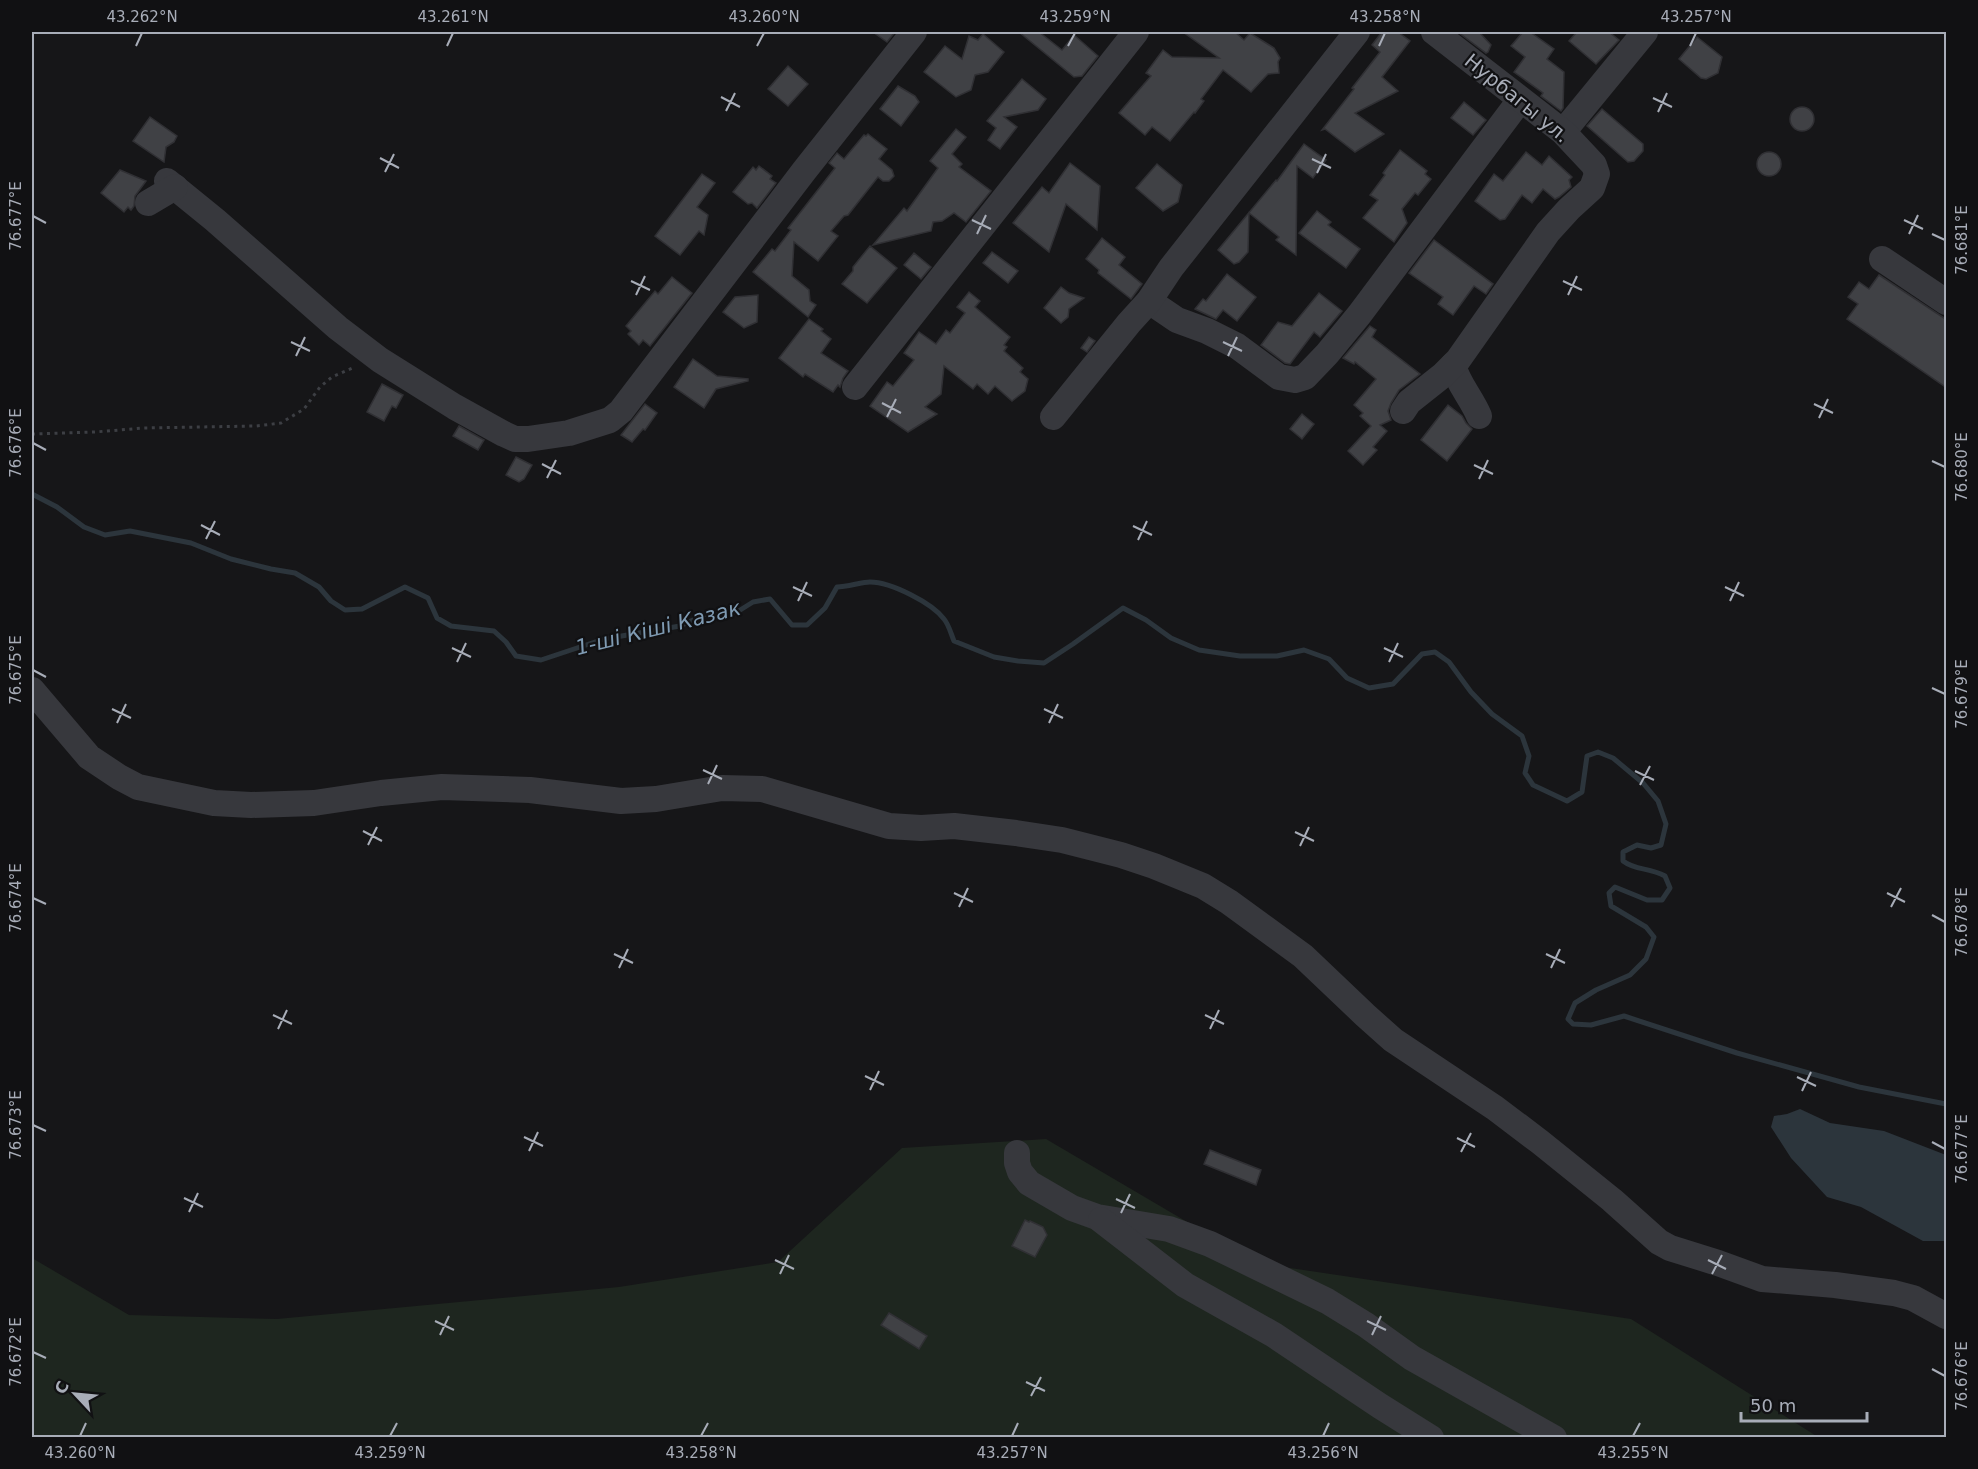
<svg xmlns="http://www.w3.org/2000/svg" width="1978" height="1469" viewBox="0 0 1978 1469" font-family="'DejaVu Sans',sans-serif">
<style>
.green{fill:#1e261f}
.water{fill:#2c353c}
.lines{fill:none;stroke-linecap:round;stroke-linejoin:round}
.stream{stroke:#2c353c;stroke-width:5}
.building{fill:#404145;stroke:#303034;stroke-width:1.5}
.path{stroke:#3d3f44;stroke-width:3;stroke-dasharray:3 4.5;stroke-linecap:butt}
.minor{stroke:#37383d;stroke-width:26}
.ticks{fill:none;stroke:#a8adb8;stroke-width:2}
.labels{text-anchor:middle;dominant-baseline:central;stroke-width:4.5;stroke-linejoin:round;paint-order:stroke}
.street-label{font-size:20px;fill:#a8adb8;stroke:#111113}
.water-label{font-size:21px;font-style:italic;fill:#7f9bb3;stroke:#111113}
.neatline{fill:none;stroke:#a8adb8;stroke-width:2}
.ticks-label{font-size:15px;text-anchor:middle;fill:#a8adb8}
</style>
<rect width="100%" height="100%" fill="#161618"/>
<path class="green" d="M1046 1139 1257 1263 1631 1319 1818 1437 32 1438V1258L129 1315 277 1319 619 1287 778 1262 902 1148Z"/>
<path class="water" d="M1800 1109 1830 1123 1884 1131 1946 1155V1241H1923L1861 1207 1827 1197 1791 1158 1771 1127 1774 1116 1787 1114Z"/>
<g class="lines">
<path class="stream" d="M32 494 57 507 84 527 105 535 130 531 191 543 231 559 271 569 295 573 319 587 331 601 345 610 362 609 405 587 428 598 437 618 451 626 494 631 506 642 516 656 541 660 604 639 680 626 706 614 737 612 753 602 770 599 792 625H807L825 608 837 587C847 587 862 582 870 582 891 582 932 603 944 619 949 625 951 634 954 641L994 657 1018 661 1044 663 1073 644 1123 608 1146 620 1171 638 1199 650 1240 656H1277L1304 650 1329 659 1347 678 1369 688 1393 684 1422 654 1435 652 1449 662 1471 692 1492 714 1522 736 1529 756 1525 773 1533 785 1567 801 1582 792 1587 756 1598 752 1613 758 1643 783 1658 801 1666 824 1661 845 1651 848 1637 845 1623 852V861C1636 871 1649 867 1665 876L1670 888 1662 900H1647L1615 887 1609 893 1611 906 1646 927 1654 937 1646 959 1630 975 1596 990 1575 1003 1568 1019 1573 1024 1591 1025 1624 1016 1737 1053 1859 1087 1946 1104"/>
</g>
<g class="building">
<path d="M873 32H895L887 42Z"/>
<path d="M1019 32H1039L1062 50 1074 35 1098 56 1082 76 1074 77Z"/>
<path d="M1183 32H1235L1244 40 1250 33 1274 48 1280 58 1278 62 1279 73 1268 74 1251 92 1223 70 1201 99 1204 101 1195 113 1194 112 1170 141 1152 127 1145 135 1119 113 1151 76 1146 73 1163 50 1172 57 1219 58Z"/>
<path d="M1382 32H1398L1410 41 1382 77 1398 91 1355 113 1384 134 1355 152 1325 129 1322 130 1354 89 1352 88 1380 52 1372 45Z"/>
<path d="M1458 32H1479L1491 45 1488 52 1486 53Z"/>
<path d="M1523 32H1530L1554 49 1547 59 1564 72 1563 108 1561 111 1541 96 1543 93 1514 72 1525 57 1511 46Z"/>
<path d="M1577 32H1609L1619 40 1596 64 1569 41Z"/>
<path d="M983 34 1004 52 988 72 975 75 971 90 956 97 924 72 945 46 962 59 969 36 978 40Z"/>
<path d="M1697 37 1722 57 1718 73 1706 79 1701 78 1679 59Z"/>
<path d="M788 66 808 84 788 106 768 89Z"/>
<path d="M1022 79 1046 99 1038 110 1004 117 1017 127 1000 149 988 140 996 128 987 121Z"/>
<path d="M898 86 915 96 919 102 901 126 880 109Z"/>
<path d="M1464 102 1486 120 1473 135 1451 118Z"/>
<circle cx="1802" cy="119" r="12"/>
<path d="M1602 109 1643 144V151L1634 161 1628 162 1587 126Z"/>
<path d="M150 117 177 136 174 142 166 147 164 162 133 141Z"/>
<path d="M956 129 966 137 952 154 962 164 959 167 991 191 966 222 954 213 942 221 933 222 931 231 873 245 904 208 907 211 938 168 930 161Z"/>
<path d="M868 134 887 149 879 159 892 170 894 176 889 181H883L878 177 848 215 844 216 831 231 838 236 818 261 794 242 792 276 809 290 810 301 816 305 808 317 753 272 772 249 775 251 791 230 788 228 835 168 829 163 837 153 844 159 864 135 866 136Z"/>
<path d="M1304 144 1326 160 1313 178 1297 166 1296 255 1276 240 1279 237 1249 213 1248 252 1239 262 1234 264 1218 250 1276 180 1277 181Z"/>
<path d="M1400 150 1427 171 1425 174 1431 179 1418 195 1415 193 1402 209 1407 223 1394 242 1363 218 1378 200 1370 195 1385 175 1383 173Z"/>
<path d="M1526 152 1542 165 1549 156 1572 177 1569 180 1571 187 1559 197 1555 199 1543 189 1532 203 1522 195 1505 219 1500 220 1475 201 1494 174 1503 181Z"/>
<circle cx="1769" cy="164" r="12"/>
<path d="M1070 163 1100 186 1097 230 1066 204 1049 252 1013 223 1042 187 1049 193Z"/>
<path d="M1157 164 1182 185 1178 202 1163 211 1136 188Z"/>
<path d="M759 166 772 176 770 179 776 183 757 208 752 203 748 204 733 192 753 167 756 170Z"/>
<path d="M120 170 146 181 135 196 134 206 131 210 128 207 124 212 101 193Z"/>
<path d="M702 174 715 183 697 207 708 215 704 235 699 231 680 255 655 236Z"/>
<path d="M1317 211 1331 222 1328 225 1360 249 1346 268 1299 233Z"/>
<path d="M1102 238 1125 257 1119 265 1142 284 1131 299 1098 273 1099 270 1086 259Z"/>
<path d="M1434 240 1493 284 1486 294 1474 286 1453 315 1438 304 1443 297 1409 273Z"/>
<path d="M870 246 897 268 867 303 842 284 853 271V267Z"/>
<path d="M992 252 1018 271 1008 283 983 263Z"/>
<path d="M914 253 931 267 921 279 904 265Z"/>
<path d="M1227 274 1256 297 1237 321 1223 310 1216 319 1195 309 1203 299 1206 301Z"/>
<path d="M1879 275 1947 320V388L1847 319 1858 304 1848 297 1859 282 1869 289Z"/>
<path d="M672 277 692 293 650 346 643 340 639 345 628 334 631 331 626 326 655 291 658 294Z"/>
<path d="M1061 287 1069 293 1084 298 1069 309 1068 317 1061 323 1044 308Z"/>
<path d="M969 292 980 301 975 307 1010 337 1004 345 1007 347 1004 351 1023 368 1020 372 1028 379 1025 391 1012 401 995 386 988 394 977 384 973 389 944 366 941 394 925 407 937 414 908 432 870 406 887 382 893 386 914 360 904 353 919 332 936 344 946 330 950 333 965 313 957 307Z"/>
<path d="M1319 293 1342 311 1320 337 1314 332 1290 364 1285 363 1261 345 1278 322 1292 326Z"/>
<path d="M758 295 757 322 744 328 723 312 735 297Z"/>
<path d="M809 319 823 329 821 331 831 339 821 353 848 371 843 378 840 387 838 385 833 392 805 374 803 377 779 358Z"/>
<path d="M1370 326 1376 330 1372 337 1420 374 1399 390 1391 403 1388 411 1391 420 1380 425 1387 431 1373 447 1377 450 1363 465 1348 451 1371 426 1360 416 1363 413 1354 405 1376 379 1355 362 1354 364 1343 358Z"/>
<path d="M1089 337 1095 341 1087 352 1081 348Z"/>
<path d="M693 359 717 376 748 379V381L716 389 704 408 674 387Z"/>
<path d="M382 384 403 395 396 408 392 406 384 421 367 412Z"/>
<path d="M645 404 657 413 645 430 643 429 632 442 621 435Z"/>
<path d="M1448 405 1462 416 1466 423 1472 429 1447 461 1421 440Z"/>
<path d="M1302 414 1314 424 1302 439 1290 429Z"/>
<path d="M459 426 484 440 478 450 453 436Z"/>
<path d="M516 457 532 465 524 479 519 482 506 475Z"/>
<path d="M1210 1150 1261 1170 1256 1185 1204 1164Z"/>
<path d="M1025 1220 1029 1222 1030 1221 1043 1227 1047 1235 1035 1257 1012 1246Z"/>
<path d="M889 1313 927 1336 919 1349 881 1325Z"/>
</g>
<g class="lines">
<path class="path" d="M32 434 95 432 143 428 256 426 281 423 304 409 320 387 332 377 355 367"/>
<g class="minor">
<path d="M1563 132 1645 32"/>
<path d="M167 181 215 220 338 328 380 360 455 407 504 434 515 439H528L569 433 610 420 621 411 804 171 914 32"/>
<path d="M148 203 175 187"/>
<path d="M1882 259 1946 302"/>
<path d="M1149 301 1177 320 1207 331 1237 346 1279 377 1295 380 1305 377 1327 354 1359 315 1520 100"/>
<path d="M1453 365C1458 384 1471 397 1479 416"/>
<path d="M855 387 1136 32"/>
<path d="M1403 411 1409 402 1443 375 1458 360 1548 232 1569 209 1592 188 1597 174 1594 165 1563 132 1434 32"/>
<path d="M1053 417 1129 323 1149 301 1171 268 1357 32"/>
<path d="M32 690 89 757 119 777 138 787 214 803 251 805 314 803 381 793 442 787 530 790 621 801 656 799 722 788 762 789 889 826 921 828 954 826 1016 833 1062 840 1121 855 1154 866 1203 886 1229 902 1303 956 1365 1015 1393 1040 1495 1108 1540 1142 1612 1200 1659 1242 1670 1248 1718 1263 1762 1279 1835 1285 1894 1293 1913 1298 1946 1316"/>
<path d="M1017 1153V1163L1020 1172 1029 1183 1072 1208 1097 1217 1169 1229 1210 1244 1247 1262 1327 1301 1366 1325 1412 1358 1554 1438"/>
<path d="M1101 1220 1185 1285 1274 1335 1380 1406 1431 1438"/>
</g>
</g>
<path class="ticks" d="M136 46 142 33M447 46 453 33M757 46 764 33M1068 46 1075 33M1379 46 1385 33M1690 46 1696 33M721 97 740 107M1653 98 1672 107M726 111 735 93M1658 112 1667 93M380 158 399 168M1312 159 1331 168M385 172 394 154M1317 173 1326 154M33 216 46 223M972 220 991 229M1904 220 1923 229M977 234 986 215M1909 234 1918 215M1932 234 1945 240M631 281 650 290M1563 281 1582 290M636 295 645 276M1568 295 1577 276M291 342 310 351M1223 342 1242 351M296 356 305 337M1228 356 1237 337M882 403 901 413M1814 404 1833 413M887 417 896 399M1819 418 1828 399M33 443 46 450M1932 461 1945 467M542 464 561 474M1474 465 1493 474M547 478 556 460M1479 479 1488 460M201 525 220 535M1133 526 1152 535M206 539 215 521M1138 540 1147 521M793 587 812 596M1725 587 1744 596M798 601 807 582M1730 601 1739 582M452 648 471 657M1384 648 1403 657M457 662 466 643M1389 662 1398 643M33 670 46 677M1932 688 1945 694M112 709 131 718M1044 709 1063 718M117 723 126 704M1049 723 1058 704M703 770 722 779M1635 771 1654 780M708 784 717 765M1640 785 1650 766M363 831 382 841M1295 832 1314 841M368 845 377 827M1300 846 1309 827M954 893 973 902M1887 893 1905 902M33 898 46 904M959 907 968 888M1891 907 1901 888M1932 915 1945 922M614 954 633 963M1546 954 1565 963M619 968 628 949M1551 968 1560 949M273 1015 292 1024M1205 1015 1224 1024M278 1029 287 1010M1210 1029 1219 1010M865 1076 884 1085M1797 1077 1816 1086M870 1090 879 1071M1802 1091 1811 1072M33 1125 46 1131M524 1137 543 1146M1457 1138 1475 1147M1932 1142 1945 1149M529 1151 538 1132M1461 1152 1471 1133M184 1198 203 1207M1116 1199 1135 1208M189 1212 198 1193M1121 1213 1130 1194M775 1260 794 1269M1708 1260 1726 1269M780 1274 789 1255M1712 1274 1722 1255M435 1321 454 1330M1367 1321 1386 1330M440 1335 449 1316M1372 1335 1381 1316M33 1352 46 1358M1932 1369 1945 1376M1026 1382 1045 1391M1031 1396 1041 1377M80 1436 86 1423M390 1436 397 1423M701 1436 708 1423M1012 1436 1018 1423M1323 1436 1329 1423M1633 1436 1640 1423"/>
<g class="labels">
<g class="street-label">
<text transform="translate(1517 98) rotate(39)">Нурбагы ул.</text>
</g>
<g class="water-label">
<text transform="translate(658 628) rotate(-14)">1-ші Кіші Казак</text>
</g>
</g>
<rect width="1978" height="1469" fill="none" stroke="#111113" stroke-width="66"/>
<g transform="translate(75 1394) rotate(296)" stroke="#111113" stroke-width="4.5" paint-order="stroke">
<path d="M0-4.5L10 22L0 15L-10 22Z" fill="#a8adb8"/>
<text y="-9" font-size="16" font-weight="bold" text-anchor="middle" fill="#a8adb8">С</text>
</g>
<path d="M1741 1412v9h126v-9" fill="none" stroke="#a8adb8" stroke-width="3"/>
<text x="1750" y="1412" font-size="18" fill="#a8adb8" stroke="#111113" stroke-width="4.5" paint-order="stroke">50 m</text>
<rect x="33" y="33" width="1912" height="1403" class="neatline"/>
<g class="ticks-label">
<text x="142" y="22">43.262°N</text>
<text x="453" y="22">43.261°N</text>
<text x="764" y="22">43.260°N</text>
<text x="1075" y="22">43.259°N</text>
<text x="1385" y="22">43.258°N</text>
<text x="1696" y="22">43.257°N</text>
<text transform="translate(16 216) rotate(-90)" y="5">76.677°E</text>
<text transform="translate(1962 240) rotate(-90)" y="5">76.681°E</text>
<text transform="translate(16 443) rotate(-90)" y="5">76.676°E</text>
<text transform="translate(1962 467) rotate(-90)" y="5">76.680°E</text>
<text transform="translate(16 670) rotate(-90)" y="5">76.675°E</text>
<text transform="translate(1962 694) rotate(-90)" y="5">76.679°E</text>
<text transform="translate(16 898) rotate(-90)" y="5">76.674°E</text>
<text transform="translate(1962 922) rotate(-90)" y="5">76.678°E</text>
<text transform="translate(16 1125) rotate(-90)" y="5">76.673°E</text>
<text transform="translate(1962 1149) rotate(-90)" y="5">76.677°E</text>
<text transform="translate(16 1352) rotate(-90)" y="5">76.672°E</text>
<text transform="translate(1962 1376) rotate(-90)" y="5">76.676°E</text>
<text x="80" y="1458">43.260°N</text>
<text x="390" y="1458">43.259°N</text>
<text x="701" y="1458">43.258°N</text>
<text x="1012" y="1458">43.257°N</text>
<text x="1323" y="1458">43.256°N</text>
<text x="1633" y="1458">43.255°N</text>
</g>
</svg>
